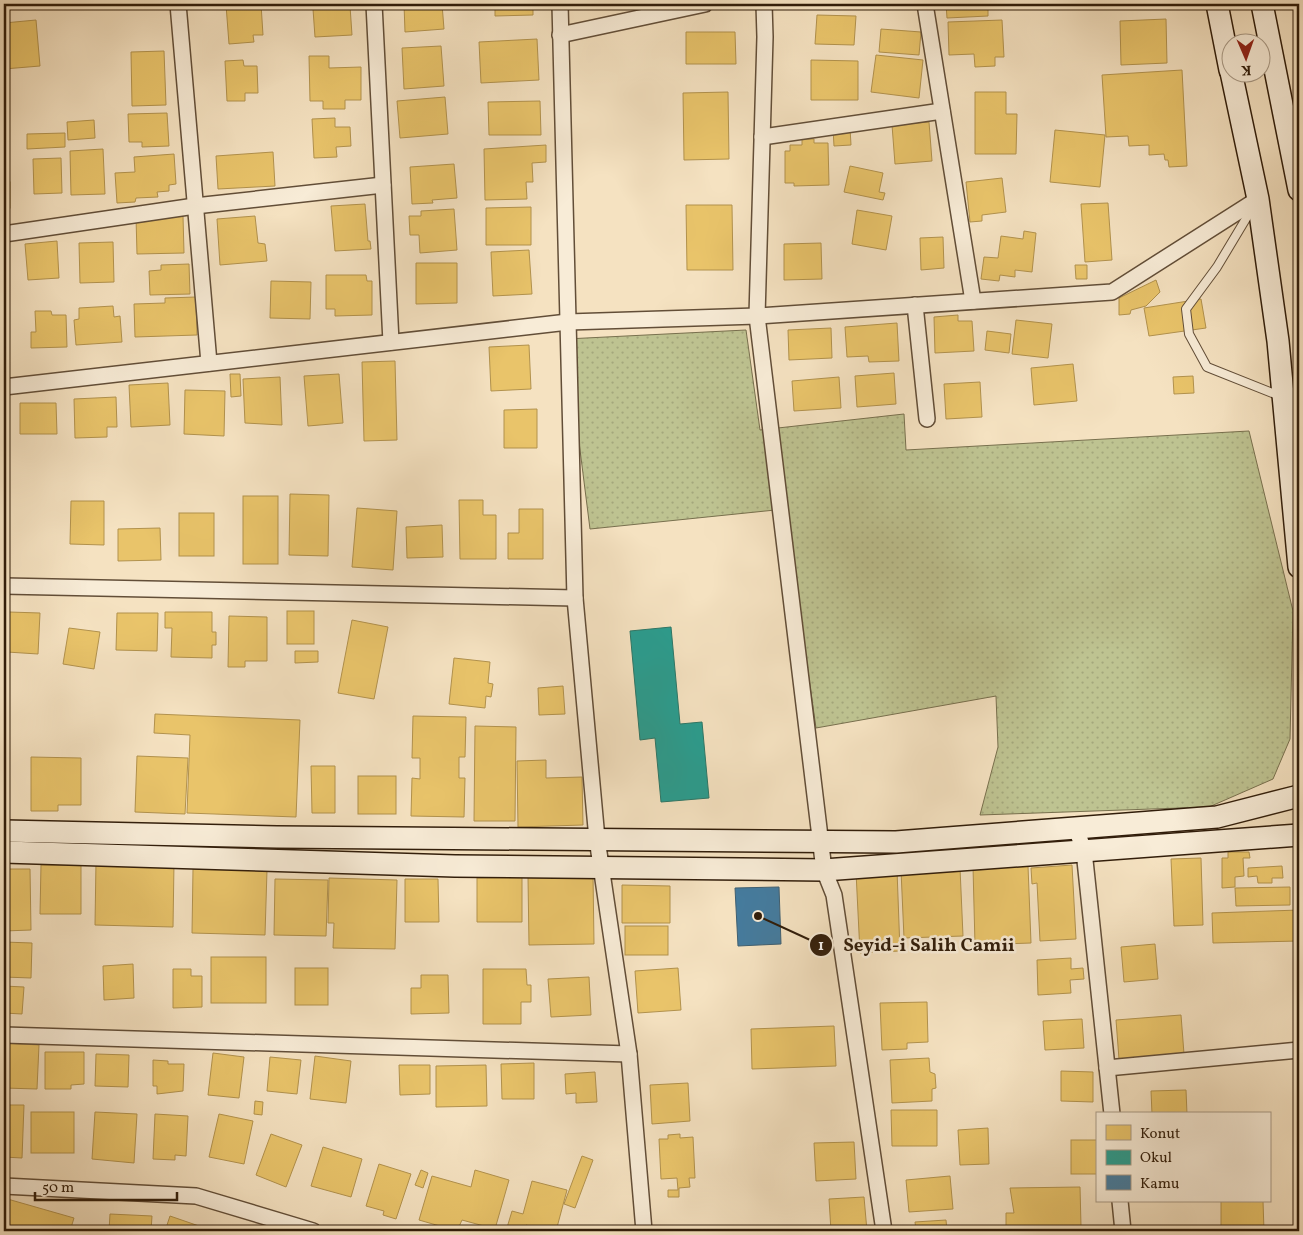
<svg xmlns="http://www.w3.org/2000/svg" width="1303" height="1235" viewBox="0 0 1303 1235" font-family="Vollkorn,serif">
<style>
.green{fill:url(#green-dots);stroke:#78704e}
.homes{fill:#e9c46a;stroke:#b2924d}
.schools{fill:#2a9d8f;stroke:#2c7767}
.public{fill:#457b9d;stroke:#3f5f71}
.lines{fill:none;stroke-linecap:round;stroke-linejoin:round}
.lane-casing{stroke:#624e38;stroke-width:10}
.street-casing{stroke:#624e38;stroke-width:18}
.secondary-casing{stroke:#311d0a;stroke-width:24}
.lane{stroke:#f8ecd7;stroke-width:8}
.street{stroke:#f8ecd7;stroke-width:15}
.secondary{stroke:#f8ecd7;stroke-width:21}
.leader{fill:none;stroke:#311d0a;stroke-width:2}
.callout-dot{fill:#311d0a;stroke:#f8ecd7;stroke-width:2}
.mark-label{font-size:15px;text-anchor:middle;font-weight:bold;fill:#fff}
.callout-label{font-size:19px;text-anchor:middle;font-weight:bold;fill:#311d0a;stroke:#f8ecd7;stroke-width:5;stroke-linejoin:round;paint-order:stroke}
</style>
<defs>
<pattern id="green-dots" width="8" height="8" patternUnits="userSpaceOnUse" patternTransform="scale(1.25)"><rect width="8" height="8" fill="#bec391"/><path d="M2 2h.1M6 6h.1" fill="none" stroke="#a4a77c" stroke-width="1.8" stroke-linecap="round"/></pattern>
</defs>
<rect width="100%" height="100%" fill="#f5e2c1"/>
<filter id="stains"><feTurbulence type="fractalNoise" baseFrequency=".004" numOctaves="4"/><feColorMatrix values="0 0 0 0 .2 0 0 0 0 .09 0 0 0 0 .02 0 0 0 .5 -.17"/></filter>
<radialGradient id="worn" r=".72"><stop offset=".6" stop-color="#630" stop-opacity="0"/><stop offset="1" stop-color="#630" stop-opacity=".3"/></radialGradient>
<path class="green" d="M746 330 760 430 904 414 906 450 1249 431 1293 611 1290 739 1273 779 1209 807 980 815 998 747 996 696 816 728 785 509 590 529 566 339Z"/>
<g class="homes">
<path d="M261 4 263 35H253L254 42 229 44 226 5Z"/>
<path d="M404 4H442L444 29 405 32Z"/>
<path d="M495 4H533V15L495 16Z"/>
<path d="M875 4H904L903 9Z"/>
<path d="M946 4H988V16L947 18Z"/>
<path d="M350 6 352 35 315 37 313 9Z"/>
<path d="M817 15 856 16 854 45 815 44Z"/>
<path d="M1166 19 1167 63 1121 65 1120 21Z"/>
<path d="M36 20 40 66 4 69V23Z"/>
<path d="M1002 20 1004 57H995V66L975 67 974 54 949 55 948 22Z"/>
<path d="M881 29 921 32 919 55 879 52Z"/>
<path d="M686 32H735L736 64H686Z"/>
<path d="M537 39 539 80 481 83 479 42Z"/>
<path d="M441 46 444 86 404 89 402 48Z"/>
<path d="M164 51 166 105 132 106 131 52Z"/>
<path d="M876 55 923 60 919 98 871 92Z"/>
<path d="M309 56H329V68L361 67V100H345V109H323V101H310Z"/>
<path d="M243 60 244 66H257L258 93H245V101H227L225 61Z"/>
<path d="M811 60 858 61V100H811Z"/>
<path d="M1182 70 1187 166 1169 167 1168 160H1165L1164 154 1149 155V145L1129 146 1128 136 1106 137 1102 75Z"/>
<path d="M728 92 729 159 684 160 683 93Z"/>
<path d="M975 92H1006V114H1017L1016 154H975Z"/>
<path d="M445 97 448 134 400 138 397 101Z"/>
<path d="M540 101 541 135H489L488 102Z"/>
<path d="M167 113 169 146 142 147V142H129L128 114Z"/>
<path d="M335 118V127H350L351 146 336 147 337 157 314 158 312 119Z"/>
<path d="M94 120 95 138 68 140 67 122Z"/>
<path d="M929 122 932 161 895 164 892 125Z"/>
<path d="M850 128 851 145 834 146 833 129Z"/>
<path d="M1055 130 1105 135 1100 187 1050 182Z"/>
<path d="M65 133V147L27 149V134Z"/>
<path d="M802 139H814V143H828L829 185 794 186V183H785V151H790V145H802Z"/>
<path d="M546 145V162L532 163 533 182H526L527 199 485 200 484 149Z"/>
<path d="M103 149 105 194 71 195 70 151Z"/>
<path d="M273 152 275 186 218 189 216 156Z"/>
<path d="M174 154 176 184 169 185V191L157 192 158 197 136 198 135 202 117 203 115 173 135 172 134 157Z"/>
<path d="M61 158 62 193 34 194 33 159Z"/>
<path d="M454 164 457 198 432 200 433 203 412 204 410 167Z"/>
<path d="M850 166 883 173 879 192 885 193 883 200 844 192Z"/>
<path d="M1002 178 1006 212 982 215V221L970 222 966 182Z"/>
<rect x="4" y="182" width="6" height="26"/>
<path d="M1108 203 1112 260 1085 262 1081 204Z"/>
<path d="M365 204 368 241H370L371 249 335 251 331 206Z"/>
<path d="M686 205H732L733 270H687Z"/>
<path d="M531 207V245H486V208Z"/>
<path d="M454 209 457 250 420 253 419 235H410L409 216H421V211Z"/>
<path d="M857 210 892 216 886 250 852 244Z"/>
<path d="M183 216 184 253 137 254 136 217Z"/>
<path d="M255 216 258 243 265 244 267 261 220 265 217 219Z"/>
<path d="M1024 231 1036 233 1032 272 1015 270V277L1000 275 999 281 981 279 984 257 998 258 1001 236 1023 239Z"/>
<path d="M943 237 944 268 921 270 920 238Z"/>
<path d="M57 241 59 278 28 280 25 244Z"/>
<path d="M113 242 114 282 80 283 79 243Z"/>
<path d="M821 243 822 279 784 280V244Z"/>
<path d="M529 250 532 294 493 296 491 252Z"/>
<path d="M416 263H457V303L416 304Z"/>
<path d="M189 264 190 294 150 295 149 271 161 270V265Z"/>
<path d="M1075 265H1087V279H1076Z"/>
<path d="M326 275H366L367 281H372V315L335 316V309H326Z"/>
<path d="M1156 280 1160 292 1146 306 1131 310 1130 314 1119 315V298Z"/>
<path d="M271 281 311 282 310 319 270 318Z"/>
<path d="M196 297 197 335 135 337 134 304 165 303V298Z"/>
<path d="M1201 299 1206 328 1149 336 1144 308Z"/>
<path d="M113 306 114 317 120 316 122 342 76 345 74 320 79 319V308Z"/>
<path d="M35 311H51L52 315H66L67 347 31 348V332H36Z"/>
<path d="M958 315V321H972L974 351 935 353 934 317Z"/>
<path d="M1016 320 1052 324 1048 358 1012 354Z"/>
<path d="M897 323 899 361 869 362 868 356 847 357 845 327Z"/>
<path d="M831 328 832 358 789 360 788 330Z"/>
<path d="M987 331 1011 334 1009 353 985 350Z"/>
<path d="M529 345 531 389 491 391 489 347Z"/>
<path d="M395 361 397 440 364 441 362 362Z"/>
<path d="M1073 364 1077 401 1034 405 1031 368Z"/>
<path d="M894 373 896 404 857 407 855 376Z"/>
<path d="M230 374H240L241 396 231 397Z"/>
<path d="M339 374 343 423 308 426 304 376Z"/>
<path d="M1193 376 1194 393 1174 394 1173 377Z"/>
<path d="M280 377 282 425 245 423 243 379Z"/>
<path d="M839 377 841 408 794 411 792 381Z"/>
<path d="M980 382 982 417 946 419 944 384Z"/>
<path d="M168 383 170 425 131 427 129 385Z"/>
<path d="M185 390 225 391 224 436 184 434Z"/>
<path d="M116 397 117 427H107V437L75 438 74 399Z"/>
<path d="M20 403H56L57 434H20Z"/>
<path d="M537 409V448H504V410Z"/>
<path d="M290 494 329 495 328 556 289 555Z"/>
<rect x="243" y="496" width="35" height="68"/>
<path d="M459 500H483V515H496V559H460Z"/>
<path d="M71 501H104V545L70 544Z"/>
<path d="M357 508 397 511 393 570 352 567Z"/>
<path d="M519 509H543V559H508V533H519Z"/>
<rect x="179" y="513" width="35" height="43"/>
<path d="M442 525 443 557 407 558 406 527Z"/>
<path d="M160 528 161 560 118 561V529Z"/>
<rect x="287" y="611" width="27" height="33"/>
<path d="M9 612 40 613 38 654 7 652Z"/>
<path d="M165 612H212V632H216V645H212V658L171 657 172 628H165Z"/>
<path d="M117 613H158L157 651 116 650Z"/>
<path d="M229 616 267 617V661H245V667H228Z"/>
<path d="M352 620 388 627 374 699 338 693Z"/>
<path d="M69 628 100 632 94 669 63 664Z"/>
<path d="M295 651H318V662L295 663Z"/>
<path d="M454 658 490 662 488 683 493 684 491 697 486 696 485 708 449 704Z"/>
<path d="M563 686 565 714 539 715 538 688Z"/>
<path d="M155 714 300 720 296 817 187 813 190 735 154 733Z"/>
<path d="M413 716 466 717 465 757H459V778H465L464 817 411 816 412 778 420 779V758H412Z"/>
<path d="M475 726 516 727 515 821H474Z"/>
<path d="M137 756 188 758 185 814 135 812Z"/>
<path d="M31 757 81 758V805H58V811H31Z"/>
<path d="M546 760V778L582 777 583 825 518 827 517 761Z"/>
<path d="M311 766H335V813H312Z"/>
<rect x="358" y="776" width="38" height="38"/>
<path d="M1228 852H1249L1250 858H1243L1244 876 1235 877V887L1222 888V858H1228Z"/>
<path d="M1201 858 1203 925 1174 926 1171 859Z"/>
<path d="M96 861 174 863 173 927 95 925Z"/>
<path d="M41 865H81V914H40Z"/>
<path d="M1072 865 1076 939 1040 941 1037 883 1032 884 1031 868Z"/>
<path d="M1028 866 1031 943 975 945 973 867Z"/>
<path d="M1282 866 1283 878H1272V883H1258L1257 876 1248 877V868Z"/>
<path d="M960 868 963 936 904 938 901 870Z"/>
<path d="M4 869H30L31 930 4 931Z"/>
<path d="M193 869 267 870 265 935 192 933Z"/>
<path d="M897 870 900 951 860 953 856 872Z"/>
<path d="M593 875 594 944 529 945 528 877Z"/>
<path d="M522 877V922H477V878Z"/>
<path d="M329 878 397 880 395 949 333 948 334 923H328Z"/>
<path d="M275 879 328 880 326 936 274 935Z"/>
<path d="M405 879H438L439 922H405Z"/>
<path d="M622 885 670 886V923H622Z"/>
<path d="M1290 887V905L1236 906 1235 888Z"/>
<path d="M1299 910V941L1213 943 1212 913Z"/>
<rect x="625" y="926" width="43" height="29"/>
<path d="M4 942 32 943 31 978 4 977Z"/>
<path d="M1155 944 1158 979 1124 982 1121 947Z"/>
<rect x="211" y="957" width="55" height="46"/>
<path d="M1071 958V969L1083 968 1084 979 1070 980 1071 993 1038 995 1037 960Z"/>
<path d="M133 964 134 998 104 1000 103 966Z"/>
<rect x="295" y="968" width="33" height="37"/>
<path d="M678 968 681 1010 638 1013 635 971Z"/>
<path d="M173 969H191V976H202V1007L173 1008Z"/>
<path d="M483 969H526L527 985H531V1002H521V1024H483Z"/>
<path d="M421 975H448L449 1013 411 1014V988H421Z"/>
<path d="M589 977 591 1015 551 1017 548 979Z"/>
<path d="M4 986 24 987 22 1014 4 1013Z"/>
<path d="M927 1002 928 1042 907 1043V1049L882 1050 880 1003Z"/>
<path d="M1181 1015 1184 1054 1119 1059 1116 1020Z"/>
<path d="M1082 1019 1084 1048 1045 1050 1043 1021Z"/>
<path d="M834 1026 836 1066 752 1069 751 1029Z"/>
<path d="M4 1043 39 1045 37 1089 4 1088Z"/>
<path d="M45 1052H84V1084L71 1085V1089H45Z"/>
<path d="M213 1053 244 1057 239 1098 208 1095Z"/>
<path d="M96 1054 129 1055 128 1087 95 1086Z"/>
<path d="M315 1056 351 1061 346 1103 310 1099Z"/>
<path d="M270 1057 301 1060 297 1094 267 1091Z"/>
<path d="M929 1058 930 1072 935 1074 936 1088 932 1089V1101L892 1103 890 1060Z"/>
<path d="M153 1060 168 1061V1064H184L183 1091 157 1094V1086H153Z"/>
<path d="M534 1063V1099H502L501 1064Z"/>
<path d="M399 1065H430V1094L400 1095Z"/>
<path d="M486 1065 487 1106 436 1107V1066Z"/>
<path d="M1061 1071 1093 1072V1102L1061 1101Z"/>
<path d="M595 1072 597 1102 576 1103V1093L566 1094 565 1074Z"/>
<path d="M688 1083 690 1121 652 1124 650 1085Z"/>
<path d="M1186 1090 1187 1114H1152L1151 1091Z"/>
<path d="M255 1101 263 1102 262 1115 254 1114Z"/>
<path d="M4 1105H24L22 1158 4 1157Z"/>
<path d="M891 1110H937V1146H892Z"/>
<rect x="31" y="1112" width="43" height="41"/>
<path d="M95 1112 137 1114 134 1163 92 1159Z"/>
<path d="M155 1114 188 1116 186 1156 175 1155V1160L153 1159Z"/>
<path d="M219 1114 253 1121 244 1164 209 1157Z"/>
<path d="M988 1128 989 1164 960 1165 958 1130Z"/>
<path d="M271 1134 302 1145 286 1187 256 1175Z"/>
<path d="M680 1134V1138L693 1137 695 1178H689L690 1187 679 1188V1197H668V1190H678L677 1178 661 1179 659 1139H668V1135Z"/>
<rect x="1071" y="1140" width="26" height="34"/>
<path d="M854 1142 856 1179 816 1181 814 1143Z"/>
<path d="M323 1147 362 1159 351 1197 311 1186Z"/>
<path d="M582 1156 593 1160 575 1208 564 1204Z"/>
<path d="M379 1164 411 1174 396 1219 383 1215 384 1211 366 1206Z"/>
<path d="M421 1170 428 1173 423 1188 415 1185Z"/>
<path d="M475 1170 509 1180 495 1229 462 1220 457 1231 419 1220 432 1176 471 1187Z"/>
<path d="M950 1176 953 1209 909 1212 906 1180Z"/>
<path d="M532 1181 567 1190 556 1231H532L533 1227 526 1225 524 1231H506L512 1211 523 1214Z"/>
<path d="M1080 1187 1081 1226 1006 1227V1213H1014L1010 1188Z"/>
<path d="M864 1197 867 1231H831L829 1199Z"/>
<path d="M4 1198 74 1218 70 1231H4Z"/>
<path d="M1221 1201H1263L1264 1231H1221Z"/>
<path d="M110 1214 152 1216 151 1231H109Z"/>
<path d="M170 1216 199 1226 197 1231H165Z"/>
<path d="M946 1220 947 1231H916L915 1222Z"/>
</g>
<path class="schools" d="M671 627 680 724 702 722 709 798 661 802 655 738 640 740 630 631Z"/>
<path class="public" d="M779 887 781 944 738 946 735 888Z"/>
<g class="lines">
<g class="lane-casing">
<path id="lane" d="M1253 207 1217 267 1186 309 1189 334 1207 367 1280 396"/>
</g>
<g class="street-casing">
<g id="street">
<path d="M178 4 209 363"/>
<path d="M374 4 391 342"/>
<path d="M560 4 575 598 597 839 629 1054 644 1231"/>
<path d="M764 4 765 37 757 316 824 870 834 895 884 1231"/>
<path d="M925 4 973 301"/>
<path d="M560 35 705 4"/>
<path d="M762 137 942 111"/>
<path d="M4 234 195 206 383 185"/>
<path d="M915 305 927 419"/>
<path d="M4 387 568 322 757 316 1112 292 1258 199"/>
<path d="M4 586 575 598"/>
<path d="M1076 828 1084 851 1112 1114"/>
<path d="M4 1035 629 1054"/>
<path d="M1107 1068 1299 1050"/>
<path d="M4 1186 196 1196 313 1231"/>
<path d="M1120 1201 1123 1231"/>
</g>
</g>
<g class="secondary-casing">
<g id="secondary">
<path d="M1217 4 1230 70"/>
<path d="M1262 4 1299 190"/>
<path d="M1231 72 1258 199 1278 341 1299 567"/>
<path d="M4 831 277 837 896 842 1217 817 1299 796"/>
<path d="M4 852 455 866 824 870 1299 835"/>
</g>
</g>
<use href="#lane" class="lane"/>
<use href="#street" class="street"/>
<use href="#secondary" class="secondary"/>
</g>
<path class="leader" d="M758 916L821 945"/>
<g class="callout-dot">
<circle cx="758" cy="916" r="5"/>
<circle cx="821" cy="945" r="12"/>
</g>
<g class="mark-label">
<text x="821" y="950">1</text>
</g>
<g class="callout-label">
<text x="929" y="951">Seyid-i Salih Camii</text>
</g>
<rect width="1303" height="1235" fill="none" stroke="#f5e2c1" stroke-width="20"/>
<rect x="5" y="5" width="1293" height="1225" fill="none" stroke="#311d0a" stroke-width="2.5"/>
<rect x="10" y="10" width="1283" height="1215" fill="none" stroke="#311d0a"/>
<rect x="1096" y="1112" width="175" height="90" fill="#f8ecd7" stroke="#a89985"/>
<rect x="1106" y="1125" width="25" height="15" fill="#e9c46a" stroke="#a89985"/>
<text x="1140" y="1138" font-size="15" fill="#311d0a">Konut</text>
<rect x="1106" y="1150" width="25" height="15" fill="#2a9d8f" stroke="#a89985"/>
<text x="1140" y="1162" font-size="15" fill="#311d0a">Okul</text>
<rect x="1106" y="1175" width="25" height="15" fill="#457b9d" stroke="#a89985"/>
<text x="1140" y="1188" font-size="15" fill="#311d0a">Kamu</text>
<g transform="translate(1246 58) rotate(178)"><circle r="24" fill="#f8ecd7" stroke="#a89985"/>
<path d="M0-4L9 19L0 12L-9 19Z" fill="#8f2418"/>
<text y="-8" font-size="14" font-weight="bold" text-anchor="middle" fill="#311d0a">K</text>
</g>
<path d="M35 1192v8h142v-8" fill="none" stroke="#311d0a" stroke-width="2.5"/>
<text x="42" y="1192" font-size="15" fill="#311d0a" stroke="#f8ecd7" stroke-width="4" paint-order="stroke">50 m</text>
<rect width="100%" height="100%" filter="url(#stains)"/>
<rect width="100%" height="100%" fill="url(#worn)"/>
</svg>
